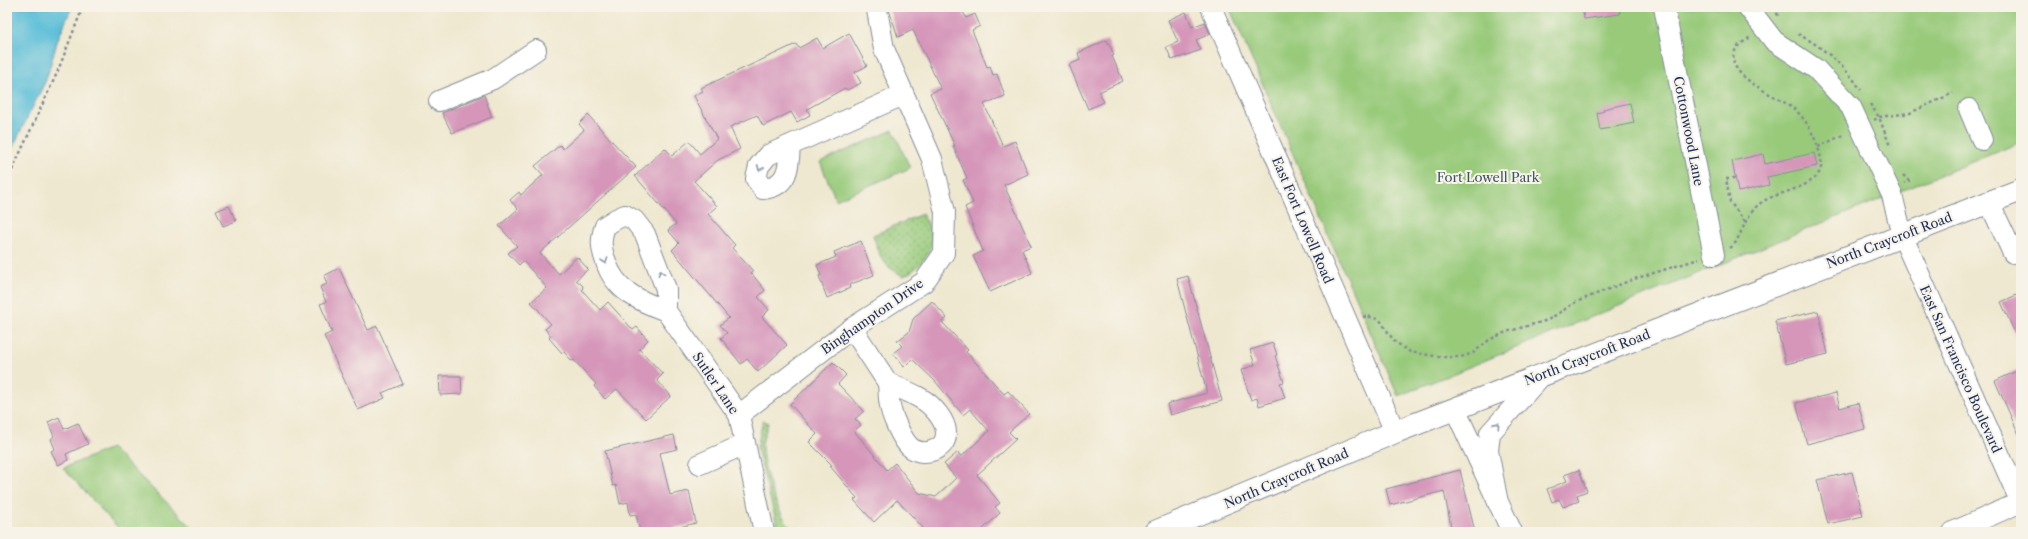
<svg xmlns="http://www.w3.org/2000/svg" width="2028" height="539" viewBox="0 0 2028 539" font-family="'Libre Caslon Text',serif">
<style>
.grass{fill:url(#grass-dots);stroke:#5a7c6c}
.park{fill:#98ca7a;stroke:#5a7c6c}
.water{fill:#5abed8;stroke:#3a769b}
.building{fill:#d596ba}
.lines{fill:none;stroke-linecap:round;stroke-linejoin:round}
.minor-casing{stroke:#858c97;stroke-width:22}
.major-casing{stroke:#858c97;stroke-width:24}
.path{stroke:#858c97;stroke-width:2.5;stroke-dasharray:3 3;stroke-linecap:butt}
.minor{stroke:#fff;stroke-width:20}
.major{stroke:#fff;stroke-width:22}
.oneway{stroke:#8d97ae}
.labels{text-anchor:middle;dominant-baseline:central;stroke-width:4;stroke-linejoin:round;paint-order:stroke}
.street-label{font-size:13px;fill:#1b2f5e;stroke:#f7f3e8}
.park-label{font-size:13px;fill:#3a5665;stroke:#f7f3e8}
</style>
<defs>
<pattern id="grass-dots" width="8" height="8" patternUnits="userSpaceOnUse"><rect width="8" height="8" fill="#98ca7a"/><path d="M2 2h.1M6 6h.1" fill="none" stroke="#7ba467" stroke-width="1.8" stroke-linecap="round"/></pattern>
</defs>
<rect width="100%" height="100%" fill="#f7f3e8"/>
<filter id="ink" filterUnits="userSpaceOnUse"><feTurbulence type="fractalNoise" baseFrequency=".025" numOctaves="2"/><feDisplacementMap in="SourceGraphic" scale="8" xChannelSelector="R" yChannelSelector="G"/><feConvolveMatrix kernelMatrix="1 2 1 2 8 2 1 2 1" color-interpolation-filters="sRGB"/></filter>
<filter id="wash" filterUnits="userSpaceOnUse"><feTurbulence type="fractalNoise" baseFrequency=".012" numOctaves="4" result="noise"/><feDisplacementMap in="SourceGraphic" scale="16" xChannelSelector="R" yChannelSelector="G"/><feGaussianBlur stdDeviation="0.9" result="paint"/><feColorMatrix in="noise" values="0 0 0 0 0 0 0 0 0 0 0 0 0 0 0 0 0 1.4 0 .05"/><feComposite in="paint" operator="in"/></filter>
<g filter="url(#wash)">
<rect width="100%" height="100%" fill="#efe8d0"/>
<g class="grass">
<path d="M922 214C941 239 930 262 904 276 882 266 880 257 873 235Z"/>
<path d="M763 420 768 423C766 431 761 442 762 450 764 471 778 520 796 532H779L757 448Z"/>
</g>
<g class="park">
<path d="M1229 7H2021V142L1398 396Z"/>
<path d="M893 130 910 168 836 200 820 162Z"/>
<path d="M111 448 197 532H122L63 468Z"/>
</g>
<path class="water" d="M7 7H72L58 39 46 80 7 159Z"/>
<g id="blocks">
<g class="building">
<path d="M888 7H961L966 18 975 14 980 26 972 30 987 67 990 66 993 75 997 74 1005 96 984 104 1003 146 1015 141 1028 174 1004 185 1031 246 1022 250 1032 273 990 292 973 256 983 251 965 207 973 203 963 180 967 178 953 146H955L930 93 941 89 913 30 898 37Z"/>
<path d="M1582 7H1620V14L1584 19Z"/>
<path d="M1186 12 1192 27 1205 22 1210 34 1196 40 1201 50 1172 60 1166 47 1178 42 1168 20Z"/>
<path d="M849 33 867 66 855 72 861 83 847 90 845 88 807 109 810 115 797 122 791 112 763 126 757 115 730 127 740 149 718 160 694 181 717 206 708 214 735 245 732 248 753 271 751 273 765 290 758 297 769 310 762 317 787 345 758 372 747 359 741 364 721 338 727 333 720 325 729 318 672 250 679 243 668 230 676 224 635 176 665 148 672 156 689 141 700 154 717 139 694 96 703 91 701 88 796 44 799 48 817 38 823 48Z"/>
<path d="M1107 40 1114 55 1112 56 1123 81 1099 92 1104 102 1088 109 1069 65 1080 60 1078 53Z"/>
<path d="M484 95 492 117 452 133 442 113Z"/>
<path d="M1630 103 1634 123 1600 130 1597 113 1604 111 1603 109Z"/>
<path d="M588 115 636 167 540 253 559 274 577 257 588 269 576 280 583 286 582 290 600 310 608 302 633 330 637 327 648 340 639 349 663 374 657 380 671 396 646 419 617 389 605 399 594 386 596 384 574 360 572 361 564 352 562 353 549 338 551 336 545 329 551 324 531 302 547 288 523 261 519 265 508 253 517 246 499 226 518 209 510 200 519 192 521 195 543 175 535 166 560 145 563 149 584 130 579 124Z"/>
<path d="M1814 153 1817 166 1767 177 1769 185 1738 192 1732 161 1763 154 1765 164Z"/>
<path d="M229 206 236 221 223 226 216 211Z"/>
<path d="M861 241 874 275 849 285 850 288 827 298 819 276 821 275 817 265 836 257 834 252Z"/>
<path d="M339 268 368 330 377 326 403 384 382 393 385 398 358 410 324 336 332 332 320 304 326 302 320 287 327 284 324 276Z"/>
<path d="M1188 276 1222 401 1170 415 1167 404 1207 393 1177 279Z"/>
<path d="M2021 293V346L2001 302Z"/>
<path d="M932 301 947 318 942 322 968 350 966 352 1004 394 1008 391 1029 414 1009 432 1016 439 977 475 1000 503 995 507 1000 513 980 532H927L897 500 874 522 854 500 857 498 830 466 832 465 809 442 817 434 790 404 833 362 846 375 838 384 864 411 855 419 861 425 854 431 887 470 895 463 919 493 936 497 956 478 944 464 958 452 961 457 989 431 970 409 963 415 935 381 912 359 904 367 893 353 902 346 897 341 909 332 913 319Z"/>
<path d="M1818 311 1828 354 1786 364 1775 321Z"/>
<path d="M1273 343 1277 355 1275 356 1284 382 1280 383 1285 398 1259 406 1257 398 1251 400 1241 370 1255 365 1250 350Z"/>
<path d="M2021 369V439L1995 381Z"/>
<path d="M439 376H461L462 394 440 395Z"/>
<path d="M1836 393 1840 408 1858 403 1865 429 1807 444 1796 403Z"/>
<path d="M59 417 64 429 78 423 88 444 66 454 68 460 58 465 51 451 55 449 51 439 54 436 48 422Z"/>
<path d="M674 435 677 449 660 453 670 495 689 491 696 523 671 529 672 532H640L636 514 630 515 628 502 620 504 616 485 613 486 605 451Z"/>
<path d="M1460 470 1475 532H1452L1444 491 1390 505 1386 489Z"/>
<path d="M1579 470 1587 491 1577 495 1579 501 1563 507 1559 499 1552 502 1547 489 1567 481 1564 475Z"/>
<path d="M1852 472 1863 516 1828 524 1817 480Z"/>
</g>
</g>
</g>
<g filter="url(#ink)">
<use href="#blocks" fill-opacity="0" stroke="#858c97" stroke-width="1"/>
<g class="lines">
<g class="minor-casing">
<g id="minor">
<path d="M1211 7 1395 432"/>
<path d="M1664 7 1714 255"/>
<path d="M1748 7 1774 41 1816 69 1851 107 1892 195 1902 235 2021 503"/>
<path d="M439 101 493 79 536 50"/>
<path d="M1969 109 1982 140"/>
<path d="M790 145C789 166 789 186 763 189L756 179 759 166 768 155 903 95"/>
<path d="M1989 202 2013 253"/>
<path d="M666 311C640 301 615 291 606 262 601 249 600 240 605 226L616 219 625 215 634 220 645 234 666 289V311L739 415 764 532"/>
<path d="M852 328 888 383"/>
<path d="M888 383C902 390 920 395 931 406 938 413 946 423 946 433 947 451 921 458 909 446 902 439 891 415 890 405 888 398 889 390 888 383Z"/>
<path d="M1455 409 1512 532"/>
<path d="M739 415 852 328 924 282 944 253 945 212 932 159 884 49 877 10"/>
<path d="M700 464 745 444"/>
<path d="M1498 503 1488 451 1490 433 1543 374"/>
<path d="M1953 532 2021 502"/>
</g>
</g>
<g class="major-casing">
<path id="major" d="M1155 532 1395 432 2021 190"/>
</g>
<g class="path">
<path d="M1775 7 1778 16"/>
<path d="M1798 34C1823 47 1845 66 1861 90"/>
<path d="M1870 104 1879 117 1890 146"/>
<path d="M1874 120 1879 117 1910 113 1953 93"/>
<path d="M1818 147 1845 134"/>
<path d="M1903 175 1909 181 1905 183"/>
<path d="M1735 178 1726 179 1730 202 1746 223"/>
<path d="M7 181 57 73 83 7"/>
<path d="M1730 248 1734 245C1741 234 1746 218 1755 208 1770 189 1827 191 1821 159 1818 143 1808 120 1794 109 1780 96 1715 74 1738 46 1741 43 1747 40 1750 37"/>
<path d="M1363 317 1367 316 1380 320 1394 341 1410 352 1440 357H1461L1473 353 1489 340 1506 332 1548 320 1576 302 1634 279 1699 259"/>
</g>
<use href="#minor" class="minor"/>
<use href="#major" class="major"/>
</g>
<defs><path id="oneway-chevron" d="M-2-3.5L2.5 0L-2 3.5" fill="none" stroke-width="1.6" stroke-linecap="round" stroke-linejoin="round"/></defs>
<g class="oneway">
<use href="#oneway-chevron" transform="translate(760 168) rotate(114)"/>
<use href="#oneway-chevron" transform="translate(605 261) rotate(71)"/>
<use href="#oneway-chevron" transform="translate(661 273) rotate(-108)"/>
<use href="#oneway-chevron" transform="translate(1497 425) rotate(-48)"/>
</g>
</g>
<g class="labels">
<g class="street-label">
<text transform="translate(1689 131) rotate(79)">Cottonwood Lane</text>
<text transform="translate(1303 220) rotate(67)">East Fort Lowell Road</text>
<text transform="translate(1889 240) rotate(-21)">North Craycroft Road</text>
<text transform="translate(872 316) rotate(-35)">Binghampton Drive</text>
<text transform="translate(1587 357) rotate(-21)">North Craycroft Road</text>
<text transform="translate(1961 369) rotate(66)">East San Francisco Boulevard</text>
<text transform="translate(716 383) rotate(56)">Sutler Lane</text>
<text transform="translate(1286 478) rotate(-23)">North Craycroft Road</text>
</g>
<g class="park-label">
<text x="1488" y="177">Fort Lowell Park</text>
</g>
</g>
<rect width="2028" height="539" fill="none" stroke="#f7f3e8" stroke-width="24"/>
</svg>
